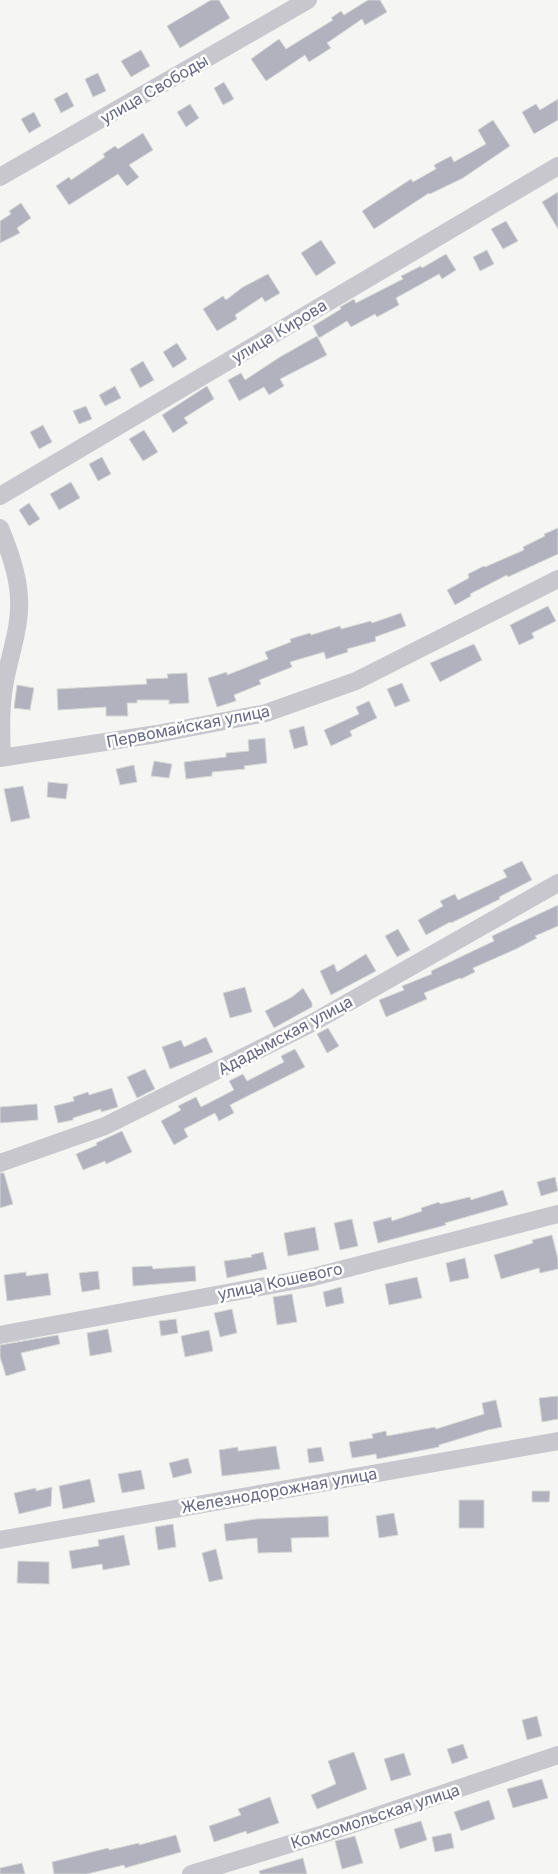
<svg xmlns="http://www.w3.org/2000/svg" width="558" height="1874" viewBox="0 0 558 1874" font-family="Inter,sans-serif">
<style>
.building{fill:#b1b2bd;stroke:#d7d8d6}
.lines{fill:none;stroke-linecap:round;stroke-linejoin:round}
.minor{stroke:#c7c7cd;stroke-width:18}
.labels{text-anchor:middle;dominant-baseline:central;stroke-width:5;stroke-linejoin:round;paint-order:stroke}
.street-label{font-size:16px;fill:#656784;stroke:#fff}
</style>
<rect width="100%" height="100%" fill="#f5f6f3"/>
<g class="building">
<path d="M211 0H219L230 18 180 48 167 26Z"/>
<path d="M368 0H380L387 12 365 25 362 19 327 43 331 48 309 62 305 55 266 81 251 59 279 39 286 49 333 20 331 18 341 11 344 15Z"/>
<path d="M141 50 150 66 131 77 121 61Z"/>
<path d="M98 73 106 91 93 97 85 79Z"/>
<path d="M224 82 234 99 223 105 214 88Z"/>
<path d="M67 92 74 106 61 113 54 99Z"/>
<path d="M558 99V120L534 134 522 112 536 104 540 110Z"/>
<path d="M190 104 199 118 186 127 177 112Z"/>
<path d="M34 112 41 126 29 133 21 119Z"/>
<path d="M493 120 510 146 463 178 430 194 429 193 374 229 362 211 411 179 413 182 436 169 434 165 451 156 454 162 486 144 478 130Z"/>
<path d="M143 133 153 150 129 165 139 177 127 186 118 174 69 205 56 186 69 177 71 180 105 157 103 154 115 146 118 149Z"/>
<path d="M558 192V229L542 202Z"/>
<path d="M21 203 31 218 17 228 20 233 0 243V221L11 214 9 211Z"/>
<path d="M506 221 518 241 503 249 491 229Z"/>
<path d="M321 240 336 263 316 276 301 253Z"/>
<path d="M487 250 494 264 480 271 473 257Z"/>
<path d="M446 254 456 270 442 279 439 274 396 298 399 305 377 317 375 314 351 327 347 321 319 338 313 326 341 309 340 307 354 299 356 303 403 279 401 276 421 266 422 268Z"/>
<path d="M268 274 280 293 265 302 262 297 235 315 237 319 217 331 203 309 223 296 226 300 243 287Z"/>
<path d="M317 336 327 355 280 379 284 386 269 395 264 387 239 401 228 380 241 373 245 380 280 357Z"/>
<path d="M177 343 187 359 173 368 163 352Z"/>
<path d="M143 361 154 380 140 388 130 369Z"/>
<path d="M115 386 121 398 105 406 99 395Z"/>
<path d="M207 386 214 399 184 418 188 423 173 433 162 415Z"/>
<path d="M86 406 92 419 79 424 73 411Z"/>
<path d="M43 425 52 442 39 449 30 432Z"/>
<path d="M144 430 158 452 143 461 129 439Z"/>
<path d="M102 457 111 474 98 481 89 464Z"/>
<path d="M71 482 80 498 59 510 50 494Z"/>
<path d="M29 503 40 519 29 526 19 510Z"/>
<path d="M558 528V554L508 577 507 575 470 594 471 596 455 605 447 590 469 578 468 574 484 566 485 567 524 550 523 547 545 536 544 534Z"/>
<path d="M548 606 556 621 532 633 534 638 519 645 510 625Z"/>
<path d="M401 613 406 626 375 637 376 641 347 649 348 652 326 659 324 652 290 662 292 667 259 680 261 684 234 695 236 701 217 707 208 678 227 672V675L268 659 265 652 291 642 290 639 310 633 311 635 340 626 341 629 371 621 372 623Z"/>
<path d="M474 644 482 660 440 682 430 663Z"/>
<path d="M187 673 189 703 169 704V700H137V703H127L128 716H106V707L58 710 57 689 147 684 146 679 168 678 167 674Z"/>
<path d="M402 683 410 701 395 707 387 689Z"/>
<path d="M17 685 34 688 30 710 14 708Z"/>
<path d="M369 701 377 718 350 731 352 736 331 746 324 730 359 714 356 707Z"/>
<path d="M304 726 308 745 294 749 289 730Z"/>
<path d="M265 738 267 763 244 766 245 769 212 772V776L186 779 184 762 226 757V753L249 751 248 740Z"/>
<path d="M154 761 172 764 169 778 151 776Z"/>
<path d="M134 765 137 782 120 785 116 769Z"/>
<path d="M48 782 68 784 66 799 47 797Z"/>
<path d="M23 786 30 818 11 822 4 789Z"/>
<path d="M522 861 532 880 499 897 500 899 451 923 450 922 426 935 418 920 443 906 440 901 455 894 458 900 507 877 503 870Z"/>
<path d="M558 905V926L535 936 537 938 516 949 473 968 475 972 461 979 460 978 424 993 427 999 386 1017 379 1000 404 990 402 986 432 974 431 971 494 941 492 936Z"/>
<path d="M398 929 410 950 397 957 385 936Z"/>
<path d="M366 954 376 971 331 995 320 971 334 964 337 972Z"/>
<path d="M245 987 252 1012 230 1018 223 993Z"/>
<path d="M303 988 312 1003V1007L274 1028 265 1011 292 997Z"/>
<path d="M328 1028 339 1046 327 1053 317 1034Z"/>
<path d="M206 1037 213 1052 170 1069 162 1047 181 1040 184 1047Z"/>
<path d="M295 1049 305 1067 230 1105 234 1113 219 1121 215 1113 184 1129 188 1137 174 1145 161 1121 181 1110 178 1106 196 1097 201 1107 234 1090 229 1081 243 1074 247 1081 284 1062 281 1056Z"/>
<path d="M145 1069 155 1089 137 1098 127 1077Z"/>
<path d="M112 1088 118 1107 101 1112V1109L73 1118V1120L58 1123 54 1106 74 1101 73 1097 88 1092 89 1095Z"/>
<path d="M37 1104 38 1120 0 1123V1107Z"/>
<path d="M122 1131 132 1152 106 1164 105 1161 83 1170 76 1154 97 1145 96 1143Z"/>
<path d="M0 1173H4L13 1204 0 1208Z"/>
<path d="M555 1177 558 1191 541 1196 537 1182Z"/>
<path d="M503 1190 508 1205 445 1223 446 1225 378 1243 373 1222 391 1217 392 1221 422 1211 421 1208 439 1202 440 1204 470 1197 471 1200Z"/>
<path d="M352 1219 358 1246 340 1250 334 1223Z"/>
<path d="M315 1227 319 1250 288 1256 284 1233Z"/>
<path d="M552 1235 558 1259V1269L540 1273 539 1268 501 1279 494 1255 533 1243 532 1240Z"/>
<path d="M263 1252 267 1269 227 1278 224 1261 252 1257 251 1255Z"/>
<path d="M465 1258 469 1278 450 1282 446 1263Z"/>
<path d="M152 1266 153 1269 195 1266 196 1281 133 1286 132 1267Z"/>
<path d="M98 1271 100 1289 82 1292 79 1273Z"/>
<path d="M26 1272V1276L48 1273 51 1295 7 1301 4 1275Z"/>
<path d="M417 1277 422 1298 389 1305 385 1284Z"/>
<path d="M341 1287 344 1303 326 1307 323 1292Z"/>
<path d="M292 1294 297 1322 277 1325 273 1297Z"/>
<path d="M232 1309 237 1333 220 1337 214 1313Z"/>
<path d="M176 1319 178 1333 161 1336 159 1321Z"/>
<path d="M108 1329 112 1352 90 1356 87 1333Z"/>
<path d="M209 1330 213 1351 185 1357 181 1336Z"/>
<path d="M58 1335 60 1344 21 1353 26 1370 6 1376 0 1357V1345Z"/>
<path d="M558 1396V1419L542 1422 539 1398Z"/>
<path d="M496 1400 502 1427 488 1430 439 1445V1447L377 1459 376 1454 352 1458 349 1442 373 1438 372 1434 386 1431 387 1436 435 1427 436 1429 484 1414 482 1403Z"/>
<path d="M276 1446 280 1469 222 1476 219 1450 238 1447V1451Z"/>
<path d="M321 1447 324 1461 309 1463 307 1449Z"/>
<path d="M188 1458 192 1473 173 1478 169 1463Z"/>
<path d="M141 1470 145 1489 122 1493 118 1474Z"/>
<path d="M90 1479 95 1502 63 1509 59 1486Z"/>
<path d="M52 1487 51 1506 19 1514 14 1493 36 1488V1491Z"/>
<path d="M532 1491H550L549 1502H532Z"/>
<rect x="459" y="1500" width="25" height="28"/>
<path d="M394 1513 398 1535 379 1538 376 1516Z"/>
<path d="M328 1516 329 1537 291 1538 292 1552 258 1553 257 1538 226 1541 224 1524 256 1519Z"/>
<path d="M173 1524 176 1547 158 1550 155 1527Z"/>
<path d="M124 1535 130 1565 103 1570 102 1564 72 1569 69 1551 99 1546 98 1540Z"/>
<path d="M216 1549 223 1579 209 1582 202 1553Z"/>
<path d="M18 1561 49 1562V1584L17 1583Z"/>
<path d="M537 1716 542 1736 527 1740 522 1720Z"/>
<path d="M463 1744 468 1758 452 1764 447 1749Z"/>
<path d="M354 1752 367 1789 317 1809 311 1795 336 1784 328 1761Z"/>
<path d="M404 1753 411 1775 391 1781 384 1759Z"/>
<path d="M542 1779 548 1798 513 1808 507 1789Z"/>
<path d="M270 1797 279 1823 247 1834 246 1831 214 1842 209 1826 241 1815 238 1809Z"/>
<path d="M489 1800 495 1819 461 1831 454 1812Z"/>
<path d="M421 1821 427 1840 400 1849 394 1829Z"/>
<path d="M451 1833 454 1848 435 1852 432 1837Z"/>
<path d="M176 1835 181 1852 125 1868 124 1865 87 1874H54L52 1862 108 1848 109 1850 139 1843V1845Z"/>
<path d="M355 1836 363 1863 342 1869 335 1841Z"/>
<path d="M303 1858 307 1874H260L259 1871Z"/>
<path d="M22 1863 25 1874H0V1868Z"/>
</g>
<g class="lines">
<g class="minor">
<path d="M0 177 308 0"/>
<path d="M0 496 558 166"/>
<path d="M0 528C9 550 18 574 19 598 21 625 10 654 5 681 0 707 1 731 2 757"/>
<path d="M0 758 157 734 266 713 356 681 558 579"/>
<path d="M0 1163 105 1126 312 1023 558 883"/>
<path d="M0 1335 309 1278 558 1214"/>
<path d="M0 1540 558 1441"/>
<path d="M191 1874 323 1834 558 1755"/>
</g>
</g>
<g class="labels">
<g class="street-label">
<text transform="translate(154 89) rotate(-30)">улица Свободы</text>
<text transform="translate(279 331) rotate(-31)">улица Кирова</text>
<text transform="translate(188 726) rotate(-11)">Первомайская улица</text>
<text transform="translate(285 1035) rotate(-28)">Ададымская улица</text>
<text transform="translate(280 1281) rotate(-12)">улица Кошевого</text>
<text transform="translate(279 1490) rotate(-10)">Железнодорожная улица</text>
<text transform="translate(375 1816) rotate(-18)">Комсомольская улица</text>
</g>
</g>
</svg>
